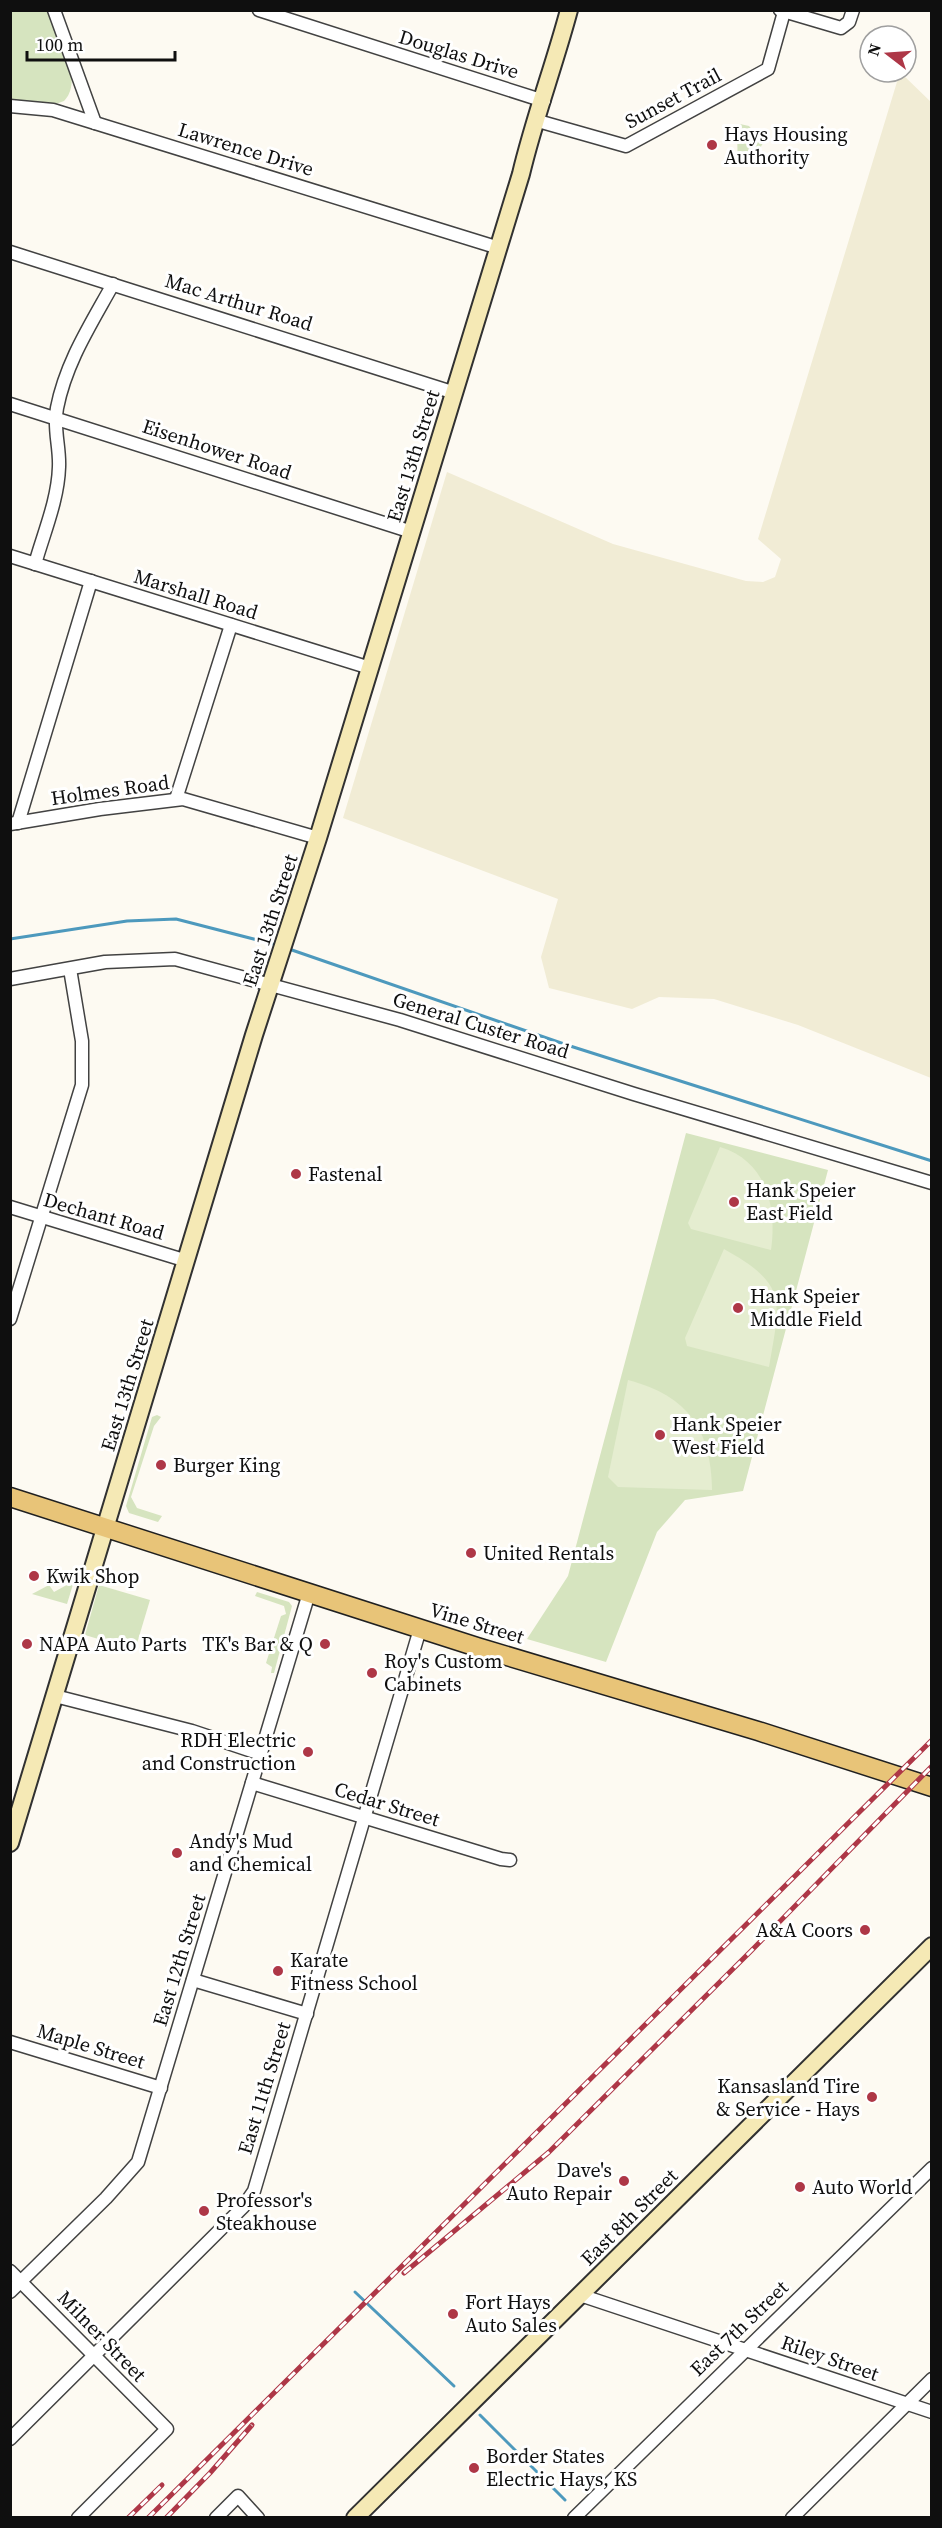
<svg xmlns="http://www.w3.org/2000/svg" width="942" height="2528" viewBox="0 0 942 2528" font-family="'Source Serif 4',serif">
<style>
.farmland{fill:#f1ecd5}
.green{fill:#d6e4bf}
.pitch{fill:#e5edd0}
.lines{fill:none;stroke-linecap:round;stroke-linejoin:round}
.stream{stroke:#4d99bd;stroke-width:3}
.street-casing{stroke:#424242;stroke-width:15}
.secondary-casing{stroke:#313131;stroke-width:20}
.primary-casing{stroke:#202020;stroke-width:21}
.street{stroke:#fff;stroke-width:12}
.secondary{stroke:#f5e9b5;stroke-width:16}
.primary{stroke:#e8c478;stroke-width:18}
.rail-casing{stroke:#ae3747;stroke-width:5}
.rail{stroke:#fff;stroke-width:3;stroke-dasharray:9;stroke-linecap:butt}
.poi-dot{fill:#ae3747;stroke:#fff;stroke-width:2}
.labels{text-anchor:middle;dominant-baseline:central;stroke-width:6;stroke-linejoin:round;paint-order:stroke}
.street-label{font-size:20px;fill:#0f0f0f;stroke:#fff}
.poi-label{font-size:20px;fill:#0f0f0f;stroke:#fff;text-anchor:start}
</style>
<rect width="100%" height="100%" fill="#fdfaf2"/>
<path class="farmland" d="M900 72 932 103 931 1078 798 1025 714 999 659 997 632 1009 549 988 541 957 558 899 343 818 447 472 613 544 746 581 763 582 775 577 781 559 758 539Z"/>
<g class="green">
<path d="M10 11H54C61 33 84 83 64 101L53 105 11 106Z"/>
<path d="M740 124 749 126 763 143 759 150 746 158 741 164 738 162C737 149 738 139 736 126Z"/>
<path d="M686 1133 828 1170 743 1491 685 1500 657 1532 606 1662 527 1639 568 1576Z"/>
<path d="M157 1415 161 1417 154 1426 131 1497 137 1508 162 1516 158 1522 129 1513 126 1506 152 1417Z"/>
<path d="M74 1581 67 1604 32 1594 49 1585 54 1592Z"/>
<path d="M99 1585 150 1600 135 1650 85 1635Z"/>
<path d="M257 1592 289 1602 292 1606 274 1673H271L272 1667 266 1663 281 1616 286 1614 284 1606 255 1596Z"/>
</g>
<g class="pitch">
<path d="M720 1147C767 1161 777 1208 771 1250L691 1229 688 1223Z"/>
<path d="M724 1249C789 1285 780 1301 769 1367L687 1346 685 1338Z"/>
<path d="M628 1380C688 1396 711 1429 712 1490L618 1487 608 1477Z"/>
</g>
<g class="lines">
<g class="stream">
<path d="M10 939 127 921 176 919 277 945"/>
<path d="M289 949 567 1045 932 1161"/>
<path d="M355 2292 454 2386"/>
<path d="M480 2415 565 2500"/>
</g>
<g class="street-casing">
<g id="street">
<path d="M54 10 95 123"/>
<path d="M259 10 544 101"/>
<path d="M780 10 841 28 849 22 853 10"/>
<path d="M10 106 53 110 499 248"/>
<path d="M538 121 626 146 768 69 784 12"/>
<path d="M10 252 455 393"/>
<path d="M10 404 412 532"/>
<path d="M10 556 370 668"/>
<path d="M35 564C44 532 58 500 59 467 60 447 53 428 57 408 66 362 91 324 113 284"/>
<path d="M176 799 231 625"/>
<path d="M18 823 91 581"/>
<path d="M10 824 100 809 183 799 318 838"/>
<path d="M10 979 105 962 175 959 400 1020 634 1094 932 1183"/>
<path d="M10 1207 187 1261"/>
<path d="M10 1319 82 1085V1041L70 969"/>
<path d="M55 1696 192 1731 261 1754"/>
<path d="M252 1783 501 1859 510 1860"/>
<path d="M193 1980 307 2014"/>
<path d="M10 2042 161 2088"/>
<path d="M10 2271 167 2429 78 2518"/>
<path d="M10 2292 106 2198 138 2162 309 1593"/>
<path d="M580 2295 932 2412"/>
<path d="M10 2439 243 2207 254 2191 420 1629"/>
<path d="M216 2518 238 2496 258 2518"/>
<path d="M574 2518 932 2168"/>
<path d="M792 2518 932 2379"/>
</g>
</g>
<g class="secondary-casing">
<g id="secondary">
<path d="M10 1843 254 1035 318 838 521 174C534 119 554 66 569 10"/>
<path d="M355 2518 932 1946"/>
</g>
</g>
<g class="primary-casing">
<path id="primary" d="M10 1497 477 1647 758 1731 932 1787"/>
</g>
<use href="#street" class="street"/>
<use href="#secondary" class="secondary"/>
<use href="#primary" class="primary"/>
<g class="rail-casing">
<g id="rail">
<path d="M404 2273 549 2152 751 1951 932 1766"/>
<path d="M128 2518 162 2485"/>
<path d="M148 2518 932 1740"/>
<path d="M166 2518 210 2473 252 2425"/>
</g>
</g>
<use href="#rail" class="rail"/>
</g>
<g class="poi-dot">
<circle cx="712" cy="145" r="6"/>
<circle cx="296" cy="1174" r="6"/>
<circle cx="734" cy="1202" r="6"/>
<circle cx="738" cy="1308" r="6"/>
<circle cx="660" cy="1435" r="6"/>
<circle cx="161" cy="1465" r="6"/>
<circle cx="471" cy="1553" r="6"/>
<circle cx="34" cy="1576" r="6"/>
<circle cx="27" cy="1644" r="6"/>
<circle cx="325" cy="1644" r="6"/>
<circle cx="372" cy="1673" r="6"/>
<circle cx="308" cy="1752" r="6"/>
<circle cx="177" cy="1853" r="6"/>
<circle cx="865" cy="1930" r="6"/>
<circle cx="278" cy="1971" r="6"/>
<circle cx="872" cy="2097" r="6"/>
<circle cx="624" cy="2181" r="6"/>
<circle cx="800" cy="2187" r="6"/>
<circle cx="204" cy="2211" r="6"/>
<circle cx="453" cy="2314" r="6"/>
<circle cx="474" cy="2468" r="6"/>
</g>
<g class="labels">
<g class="street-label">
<text transform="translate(459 54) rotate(17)">Douglas Drive</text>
<text transform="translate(673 98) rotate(-28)">Sunset Trail</text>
<text transform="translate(246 149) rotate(17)">Lawrence Drive</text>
<text transform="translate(239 302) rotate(17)">Mac Arthur Road</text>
<text transform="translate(217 449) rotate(18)">Eisenhower Road</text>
<text transform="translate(413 456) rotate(-73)">East 13th Street</text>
<text transform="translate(196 594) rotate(17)">Marshall Road</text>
<text transform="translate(110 790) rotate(-8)">Holmes Road</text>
<text transform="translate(270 920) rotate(-72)">East 13th Street</text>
<text transform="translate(481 1025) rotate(17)">General Custer Road</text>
<text transform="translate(104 1216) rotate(16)">Dechant Road</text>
<text transform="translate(127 1385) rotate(-73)">East 13th Street</text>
<text transform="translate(477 1623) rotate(17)">Vine Street</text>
<text transform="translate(387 1804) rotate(17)">Cedar Street</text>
<text transform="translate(179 1960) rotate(-73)">East 12th Street</text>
<text transform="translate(91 2046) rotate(17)">Maple Street</text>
<text transform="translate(264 2088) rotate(-73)">East 11th Street</text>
<text transform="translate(629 2217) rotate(-45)">East 8th Street</text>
<text transform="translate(739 2328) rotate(-44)">East 7th Street</text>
<text transform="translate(102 2336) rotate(46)">Milner Street</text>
<text transform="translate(830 2358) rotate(19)">Riley Street</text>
</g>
<g class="poi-label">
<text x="724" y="134">Hays Housing<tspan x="724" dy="23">Authority</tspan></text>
<text x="308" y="1174">Fastenal</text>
<text x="746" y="1190">Hank Speier<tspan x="746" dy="23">East Field</tspan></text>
<text x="750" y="1296">Hank Speier<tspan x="750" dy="23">Middle Field</tspan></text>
<text x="672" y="1424">Hank Speier<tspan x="672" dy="23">West Field</tspan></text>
<text x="173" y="1465">Burger King</text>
<text x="483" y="1553">United Rentals</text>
<text x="46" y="1576">Kwik Shop</text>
<text x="39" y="1644">NAPA Auto Parts</text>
<text x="313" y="1644" text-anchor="end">TK's Bar &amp; Q</text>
<text x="384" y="1661">Roy's Custom<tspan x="384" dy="23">Cabinets</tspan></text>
<text x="296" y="1740" text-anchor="end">RDH Electric<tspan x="296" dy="23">and Construction</tspan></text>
<text x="189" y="1841">Andy's Mud<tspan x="189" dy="23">and Chemical</tspan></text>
<text x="853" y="1930" text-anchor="end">A&amp;A Coors</text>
<text x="290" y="1960">Karate<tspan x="290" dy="23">Fitness School</tspan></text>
<text x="860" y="2086" text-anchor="end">Kansasland Tire<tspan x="860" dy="23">&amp; Service - Hays</tspan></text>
<text x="612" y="2170" text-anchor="end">Dave's<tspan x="612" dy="23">Auto Repair</tspan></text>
<text x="812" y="2187">Auto World</text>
<text x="216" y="2200">Professor's<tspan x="216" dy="23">Steakhouse</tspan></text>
<text x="465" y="2302">Fort Hays<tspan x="465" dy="23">Auto Sales</tspan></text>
<text x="486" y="2456">Border States<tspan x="486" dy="23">Electric Hays, KS</tspan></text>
</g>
</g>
<rect width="942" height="2528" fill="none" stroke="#0f0f0f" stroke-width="24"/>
<g transform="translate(888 54) rotate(287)"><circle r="28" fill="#ffffff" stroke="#9f9f9f" stroke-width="1.5"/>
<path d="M0-4.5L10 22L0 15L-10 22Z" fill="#ae3747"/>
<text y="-9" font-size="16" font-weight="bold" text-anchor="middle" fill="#0f0f0f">N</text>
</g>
<path d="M27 51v9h148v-9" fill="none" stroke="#0f0f0f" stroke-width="3"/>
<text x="36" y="51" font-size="18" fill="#0f0f0f" stroke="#ffffff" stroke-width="4.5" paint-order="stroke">100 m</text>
</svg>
